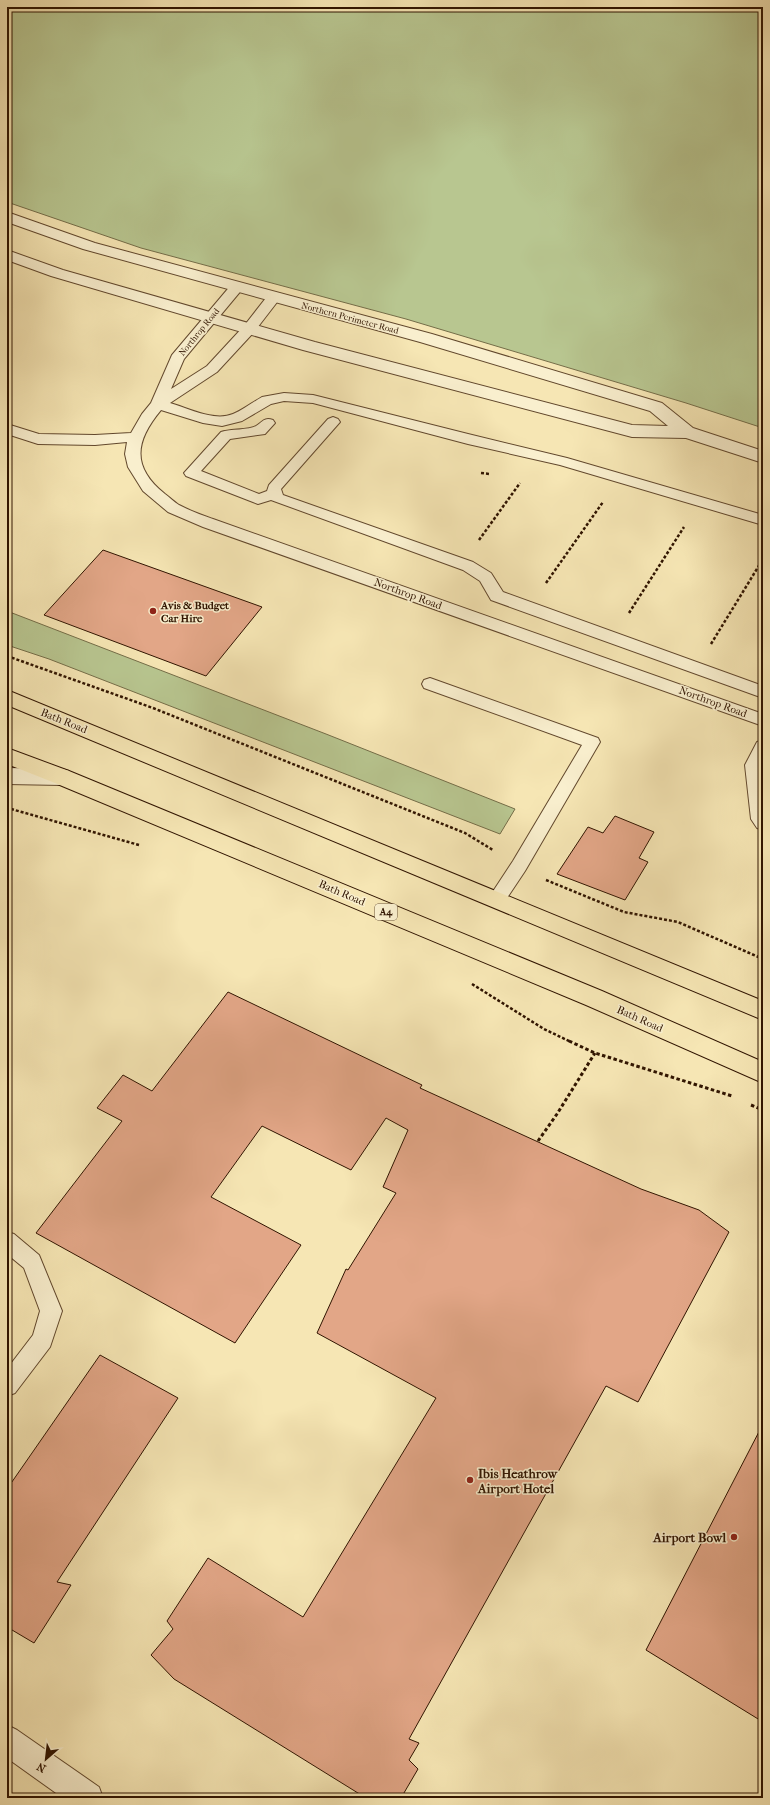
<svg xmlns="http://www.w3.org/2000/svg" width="770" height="1805" viewBox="0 0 770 1805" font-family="'IM FELL French Canon',serif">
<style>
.green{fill:#b8c690;stroke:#746d48}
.building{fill:#e2a687;stroke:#301400}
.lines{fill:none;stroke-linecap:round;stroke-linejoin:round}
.service-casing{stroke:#62482d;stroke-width:2}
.minor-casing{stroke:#62482d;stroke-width:2}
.tertiary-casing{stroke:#62482d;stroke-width:2}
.trunk-casing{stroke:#301400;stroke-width:2}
.path-far1{stroke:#301400;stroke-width:2.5;stroke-dasharray:3 2;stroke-linecap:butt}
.path{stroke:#301400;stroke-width:3;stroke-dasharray:3.5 2.5;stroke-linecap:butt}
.service{fill:#f9efce;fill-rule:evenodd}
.minor{fill:#f9efce;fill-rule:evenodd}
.tertiary{fill:#f9efce;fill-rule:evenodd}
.trunk{fill:#f6e6b4;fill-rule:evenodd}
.poi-dot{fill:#8f2418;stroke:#f9efce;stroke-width:1.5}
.labels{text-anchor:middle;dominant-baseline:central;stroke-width:3;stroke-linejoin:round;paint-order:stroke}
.far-street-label{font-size:9px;fill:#301400;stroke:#f9efce}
.shield{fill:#f9efce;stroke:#6c563e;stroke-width:1}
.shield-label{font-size:10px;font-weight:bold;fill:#301400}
.street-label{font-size:11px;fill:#301400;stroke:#f9efce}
.poi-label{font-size:11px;font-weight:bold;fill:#301400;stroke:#f9efce;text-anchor:start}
.near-poi-label{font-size:13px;font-weight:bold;fill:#301400;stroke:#f9efce;text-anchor:start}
</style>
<rect width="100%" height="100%" fill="#f6e6b4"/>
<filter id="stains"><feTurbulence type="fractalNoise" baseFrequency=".005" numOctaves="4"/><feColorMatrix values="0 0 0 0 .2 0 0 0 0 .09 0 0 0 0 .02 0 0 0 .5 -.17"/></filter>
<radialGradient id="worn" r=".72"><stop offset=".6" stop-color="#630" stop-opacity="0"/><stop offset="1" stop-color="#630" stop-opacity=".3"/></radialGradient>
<g class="green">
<path d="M7 7H763V428L686 403 406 319 141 248 7 202Z"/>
<path d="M7 611 326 734 515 809 500 834 49 659 7 645Z"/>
</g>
<g class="building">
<path d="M103 550 262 607 206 676 44 615Z"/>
<path d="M615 816 654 832 639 858 648 862 625 900 557 874 588 827 603 833Z"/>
<path d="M228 992 422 1085 420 1088 641 1189 699 1210 729 1232 638 1402 606 1386 409 1739 419 1743 409 1760 418 1769 401 1798H366L174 1679 151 1655 173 1629 167 1621 208 1558 303 1617 436 1398 317 1333 346 1269 348 1270 396 1193 383 1187 408 1130 386 1118 351 1170 262 1126 211 1197 301 1245 235 1343 36 1233 122 1121 97 1108 123 1075 152 1091Z"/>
<path d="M100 1355 178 1398 57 1582 71 1585 34 1643 7 1627V1489Z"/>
<path d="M763 1424V1722L646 1650Z"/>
</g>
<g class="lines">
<g class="service-casing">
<g id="service">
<path d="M237 283 242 284 244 287 184 359 171 389 207 366 244 326 269 294H279L281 297 254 332 217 372 170 403C188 408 214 422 233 414 243 410 253 402 262 397L284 393 313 395 468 434 567 458 763 515V525L560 465 468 444 313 403 284 401 271 404 242 421 222 426 203 423 161 410C135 441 131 467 165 494 169 497 174 502 179 505 190 511 202 515 213 519L763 714V726L203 527 168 512 143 491 128 467 125 454 127 442 95 445 38 444 7 434V424L39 434 95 435 131 433 142 414 151 403 172 355 232 284Z"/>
<path d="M333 417 338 419 340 422 281 489 283 495 473 562 491 573 503 592 763 686V698L491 600 480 581 463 570 271 500 258 504 253 502 186 476 184 473 221 432C230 429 249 430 256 426 263 422 264 417 273 420L275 423 265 434 230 439 201 471 259 494 267 491 269 485 328 419Z"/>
<path d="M430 678 598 738 600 742 525 871 503 904 497 906 491 904 488 899 513 861 582 745 424 688 422 684 424 680Z"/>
<path d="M763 740V762L761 765 763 830 757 828 751 819 745 765 757 742Z"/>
<path d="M7 1232 14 1234 39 1255 62 1311 50 1347 15 1393 7 1396V1369L33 1335 40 1311 24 1268 7 1254Z"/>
</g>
</g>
<g class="minor-casing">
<g id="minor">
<path d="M7 768 62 769 69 771 72 777 69 783 62 785 7 784Z"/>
<path d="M7 1725 17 1730 99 1787 103 1798H63L7 1758Z"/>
</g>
</g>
<g class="tertiary-casing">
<path id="tertiary" d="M7 212 95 243 432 334 662 403 693 428 763 451V463L686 438 632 437 303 350 51 276 7 260V250L63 270 315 342 632 425 668 426 650 411 420 342 83 249 7 222Z"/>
</g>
<g class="trunk-casing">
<g id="trunk">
<path d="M7 690 763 1001V1020L7 705Z"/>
<path d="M7 748 69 771 602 991 763 1062V1083L586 1005 55 783 7 764Z"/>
</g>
</g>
<g class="path-far1">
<path d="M481 473 490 474"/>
<path d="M479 540 520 483"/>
<path d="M546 583 603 502"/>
<path d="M629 613 684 527"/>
<path d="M711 644 763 559"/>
<path d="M7 656 153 708 465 833 493 850"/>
<path d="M11 809 139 845"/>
<path d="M546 880 624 912 678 922 763 959"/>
<path d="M472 984 544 1029 571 1042"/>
</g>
<g class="path">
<path d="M569 1041 595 1053 732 1096"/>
<path d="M751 1105 763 1110"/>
<path d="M538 1141 557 1114 595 1053"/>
</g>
<use href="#service" class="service"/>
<use href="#minor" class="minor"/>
<use href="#tertiary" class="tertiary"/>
<use href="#trunk" class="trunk"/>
</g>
<g class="poi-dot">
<circle cx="153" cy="611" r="4"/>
<circle cx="470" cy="1480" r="4"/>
<circle cx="734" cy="1537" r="4"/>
</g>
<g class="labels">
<g class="far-street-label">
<text transform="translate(350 318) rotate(15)">Northern Perimeter Road</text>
<text transform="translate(199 332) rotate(-51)">Northrop Road</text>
</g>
<rect class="shield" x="375" y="904" width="22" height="16" rx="3"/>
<g class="shield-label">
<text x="386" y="912">A4</text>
</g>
<g class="street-label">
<text transform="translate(408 594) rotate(20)">Northrop Road</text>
<text transform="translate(713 702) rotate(20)">Northrop Road</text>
<text transform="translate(64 721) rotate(22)">Bath Road</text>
<text transform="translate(342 893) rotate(23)">Bath Road</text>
<text transform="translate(640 1019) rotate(24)">Bath Road</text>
</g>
<g class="poi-label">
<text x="161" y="605">Avis &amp; Budget<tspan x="161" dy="13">Car Hire</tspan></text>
</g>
<g class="near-poi-label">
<text x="478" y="1473">Ibis Heathrow<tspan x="478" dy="15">Airport Hotel</tspan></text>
<text x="726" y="1537" text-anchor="end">Airport Bowl</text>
</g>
</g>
<rect width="770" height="1805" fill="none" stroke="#f6e6b4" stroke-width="24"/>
<rect x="8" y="8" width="754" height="1789" fill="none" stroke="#301400" stroke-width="2"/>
<rect x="12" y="12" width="746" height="1781" fill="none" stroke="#301400"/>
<g transform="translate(46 1759) rotate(208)" stroke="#f9efce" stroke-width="3" paint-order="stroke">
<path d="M0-3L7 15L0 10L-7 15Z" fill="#301400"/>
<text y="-6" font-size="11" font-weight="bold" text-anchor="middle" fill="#301400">N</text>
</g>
<rect width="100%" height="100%" filter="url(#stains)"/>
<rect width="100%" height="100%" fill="url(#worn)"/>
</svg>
